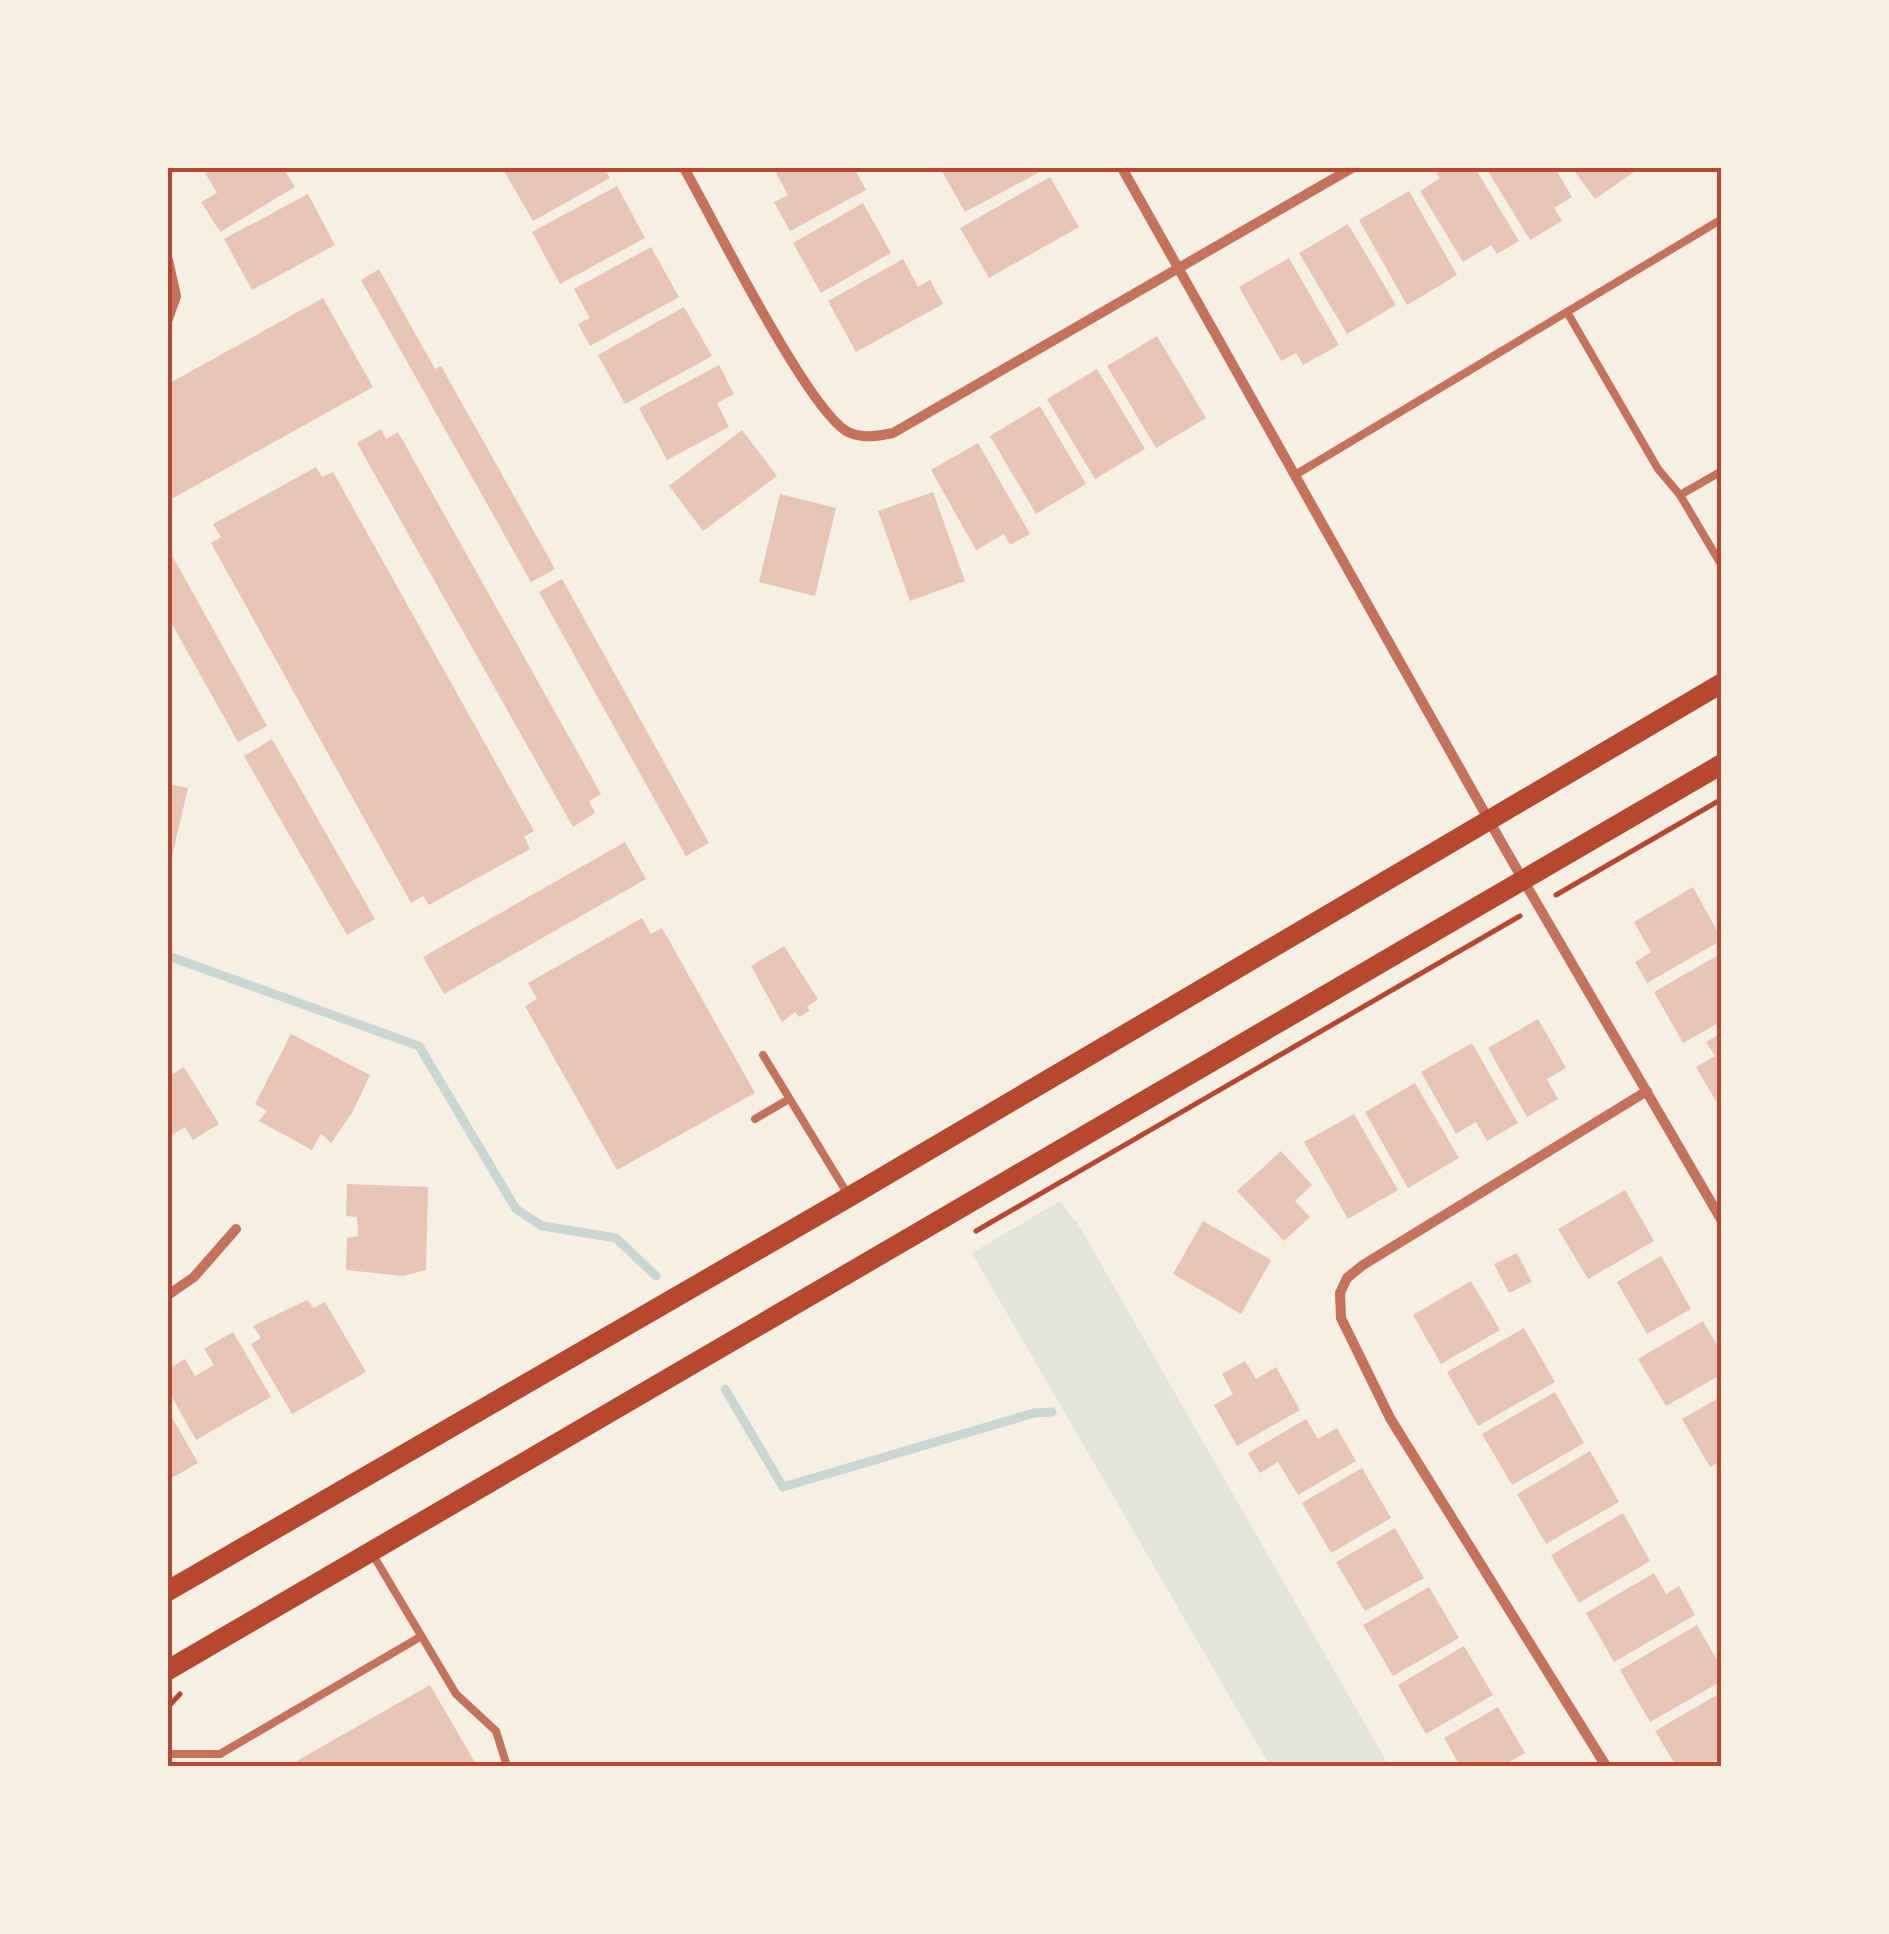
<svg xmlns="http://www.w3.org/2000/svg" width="1889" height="1934" viewBox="0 0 1889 1934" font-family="Mulish,sans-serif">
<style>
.green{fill:#e2e4dc}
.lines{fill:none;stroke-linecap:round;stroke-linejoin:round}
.stream{stroke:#c9d6d2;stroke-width:9}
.building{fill:#e6c5b7}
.path{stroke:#b5482f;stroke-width:5}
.service{stroke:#c5725c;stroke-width:8}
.minor{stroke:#c5725c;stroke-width:10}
.secondary{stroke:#b5482f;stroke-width:20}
.neatline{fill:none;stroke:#b5482f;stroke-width:4}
</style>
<rect width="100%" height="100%" fill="#f6efe4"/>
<path class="green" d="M1060 1201 1078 1224 1389 1766H1270L972 1253Z"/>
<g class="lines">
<g class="stream">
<path d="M168 956 419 1046 516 1209 542 1226 616 1238 656 1276"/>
<path d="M725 1389 783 1487 1034 1413 1052 1412"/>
</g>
</g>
<g class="building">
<path d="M214 168H283L295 187 220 232 201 202 217 193 205 173Z"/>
<path d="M511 168H604L610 178 533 221 504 171Z"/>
<path d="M786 168H854L866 190 790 231 774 202 788 195 776 173Z"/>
<path d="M940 168H1047L965 212Z"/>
<path d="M1445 168H1475L1519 241 1497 254 1491 245 1463 262 1420 191 1440 178 1436 173Z"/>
<path d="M1486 168H1555L1572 197 1554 208 1562 221 1530 240Z"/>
<path d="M1572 168H1640L1595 199Z"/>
<path d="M1050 177 1079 227 989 278 960 228Z"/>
<path d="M617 186 645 238 560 284 532 232Z"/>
<path d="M1409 191 1457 275 1407 305 1359 220Z"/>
<path d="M308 194 335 245 252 290 224 239Z"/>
<path d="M863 203 891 253 821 293 793 243Z"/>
<path d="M1348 224 1396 305 1347 334 1299 253Z"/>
<path d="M651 247 679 297 590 346 578 324 590 318 574 289Z"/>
<path d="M1289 258 1339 345 1303 365 1296 353 1281 361 1239 287Z"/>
<path d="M903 259 918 287 930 280 943 304 856 352 828 301Z"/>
<path d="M379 269 435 369 441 366 555 569 531 582 361 280Z"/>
<path d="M323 298 373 387 168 501V384Z"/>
<path d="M684 307 712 356 625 404 598 355Z"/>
<path d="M1157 336 1206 418 1156 448 1107 366Z"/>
<path d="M719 365 734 394 717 403 729 427 667 460 639 408Z"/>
<path d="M1097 369 1145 449 1095 479 1047 399Z"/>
<path d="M1040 406 1086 484 1036 514 990 436Z"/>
<path d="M381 429 386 439 398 432 601 794 589 801 595 813 573 827 357 443Z"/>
<path d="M742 430 777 476 703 531 669 486Z"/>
<path d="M978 443 1030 534 1010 545 1004 534 976 550 931 470Z"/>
<path d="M316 467 322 477 333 472 534 831 524 837 530 849 429 905 423 896 411 903 211 543 221 537 213 524Z"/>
<path d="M933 492 965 581 910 601 878 511Z"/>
<path d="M780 494 836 508 815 596 759 582Z"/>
<path d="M168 548 267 726 238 742 168 617Z"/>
<path d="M562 579 709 843 686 856 539 592Z"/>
<path d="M272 739 375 919 347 935 244 756Z"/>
<path d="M168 784 188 788 169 869 168 868Z"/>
<path d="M625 842 646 879 444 994 423 957Z"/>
<path d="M1693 887 1722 940 1647 983 1635 962 1651 952 1634 922Z"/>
<path d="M642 918 651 934 662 928 755 1093 617 1170 525 1006 537 999 528 983Z"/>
<path d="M784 946 818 999 807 1007 810 1011 799 1017 795 1012 782 1022 751 966Z"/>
<path d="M1722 953V1021L1683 1043 1654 992Z"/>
<path d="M1538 1019 1566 1068 1547 1079 1558 1099 1527 1117 1488 1048Z"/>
<path d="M1722 1033V1100L1717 1103 1696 1067 1715 1056 1706 1042Z"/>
<path d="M291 1034 370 1075 352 1113 331 1143 321 1134 312 1150 259 1121 267 1111 255 1104Z"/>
<path d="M1472 1043 1518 1123 1487 1141 1476 1122 1456 1134 1421 1072Z"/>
<path d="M184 1067 219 1124 193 1140 185 1127 168 1137V1077Z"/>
<path d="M1415 1083 1459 1158 1408 1188 1365 1112Z"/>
<path d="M1354 1114 1398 1190 1348 1219 1304 1142Z"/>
<path d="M1281 1151 1312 1185 1295 1201 1310 1217 1284 1241 1237 1191Z"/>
<path d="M347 1184 428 1187 426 1270 403 1276 346 1270 347 1238 358 1236 357 1217 346 1216Z"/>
<path d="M1625 1190 1654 1241 1588 1279 1558 1229Z"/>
<path d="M1203 1221 1271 1260 1241 1314 1173 1274Z"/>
<path d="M1517 1253 1532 1282 1509 1293 1494 1264Z"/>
<path d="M1661 1256 1691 1309 1647 1334 1617 1282Z"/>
<path d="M1471 1281 1500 1330 1441 1364 1413 1315Z"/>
<path d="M307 1300 314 1308 325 1302 366 1372 292 1414 251 1344 261 1338 253 1326Z"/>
<path d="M1703 1321 1722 1353V1374L1666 1406 1638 1359Z"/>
<path d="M1524 1328 1555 1382 1478 1426 1447 1372Z"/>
<path d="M233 1332 271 1397 196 1440 168 1390V1369L185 1359 195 1376 214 1365 204 1349Z"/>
<path d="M1245 1361 1256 1379 1276 1367 1300 1410 1237 1446 1214 1405 1233 1394 1222 1374Z"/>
<path d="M1555 1392 1584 1443 1512 1485 1482 1434Z"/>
<path d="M1722 1396V1460L1710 1467 1682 1419Z"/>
<path d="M168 1410 198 1463 168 1480Z"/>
<path d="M1306 1419 1318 1439 1337 1428 1356 1461 1298 1495 1278 1462 1260 1473 1248 1453Z"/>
<path d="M1590 1451 1619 1502 1546 1544 1517 1494Z"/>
<path d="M1362 1468 1391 1518 1331 1553 1302 1503Z"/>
<path d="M1623 1513 1650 1561 1579 1603 1551 1555Z"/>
<path d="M1395 1528 1424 1578 1365 1611 1336 1562Z"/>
<path d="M1654 1573 1666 1594 1679 1586 1695 1615 1614 1662 1586 1613Z"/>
<path d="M1429 1587 1459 1638 1393 1676 1363 1625Z"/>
<path d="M1697 1625 1722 1669V1681L1650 1722 1620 1670Z"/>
<path d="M1464 1646 1493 1695 1426 1734 1398 1685Z"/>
<path d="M430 1685 477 1766H288Z"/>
<path d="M1722 1692V1757L1706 1766H1676L1655 1731Z"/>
<path d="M1498 1707 1525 1753 1502 1766H1460L1444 1738Z"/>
</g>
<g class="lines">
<g class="path">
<path d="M1556 895 1722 799"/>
<path d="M976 1231 1520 916"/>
<path d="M168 1707 180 1694"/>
</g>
<g class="service">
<path d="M1567 312 1658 469 1680 495"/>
<path d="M1722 471 1680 495 1722 566"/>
<path d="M1295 475 1722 219"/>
<path d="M763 1055 847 1193"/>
<path d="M755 1119 789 1099"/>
<path d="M373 1555 456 1694 496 1731 507 1766"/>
<path d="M168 1754H220L420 1637"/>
</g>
<g class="minor">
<path d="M684 168C712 217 808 411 848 432 863 439 878 436 893 433L1352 168"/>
<path d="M1122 168 1504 847 1722 1221"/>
<path d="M168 260 176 296 168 319"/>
<path d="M168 1295 194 1277 236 1229"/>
<path d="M1606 1766 1390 1418 1341 1318 1340 1293 1347 1278 1363 1265 1647 1091"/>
</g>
<g class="secondary">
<path d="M168 1591 849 1197 1722 683"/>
<path d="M168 1670 1722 764"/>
</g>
</g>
<rect width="1889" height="1934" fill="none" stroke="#f6efe4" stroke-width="340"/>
<rect x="170" y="170" width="1549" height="1594" class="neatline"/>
</svg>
